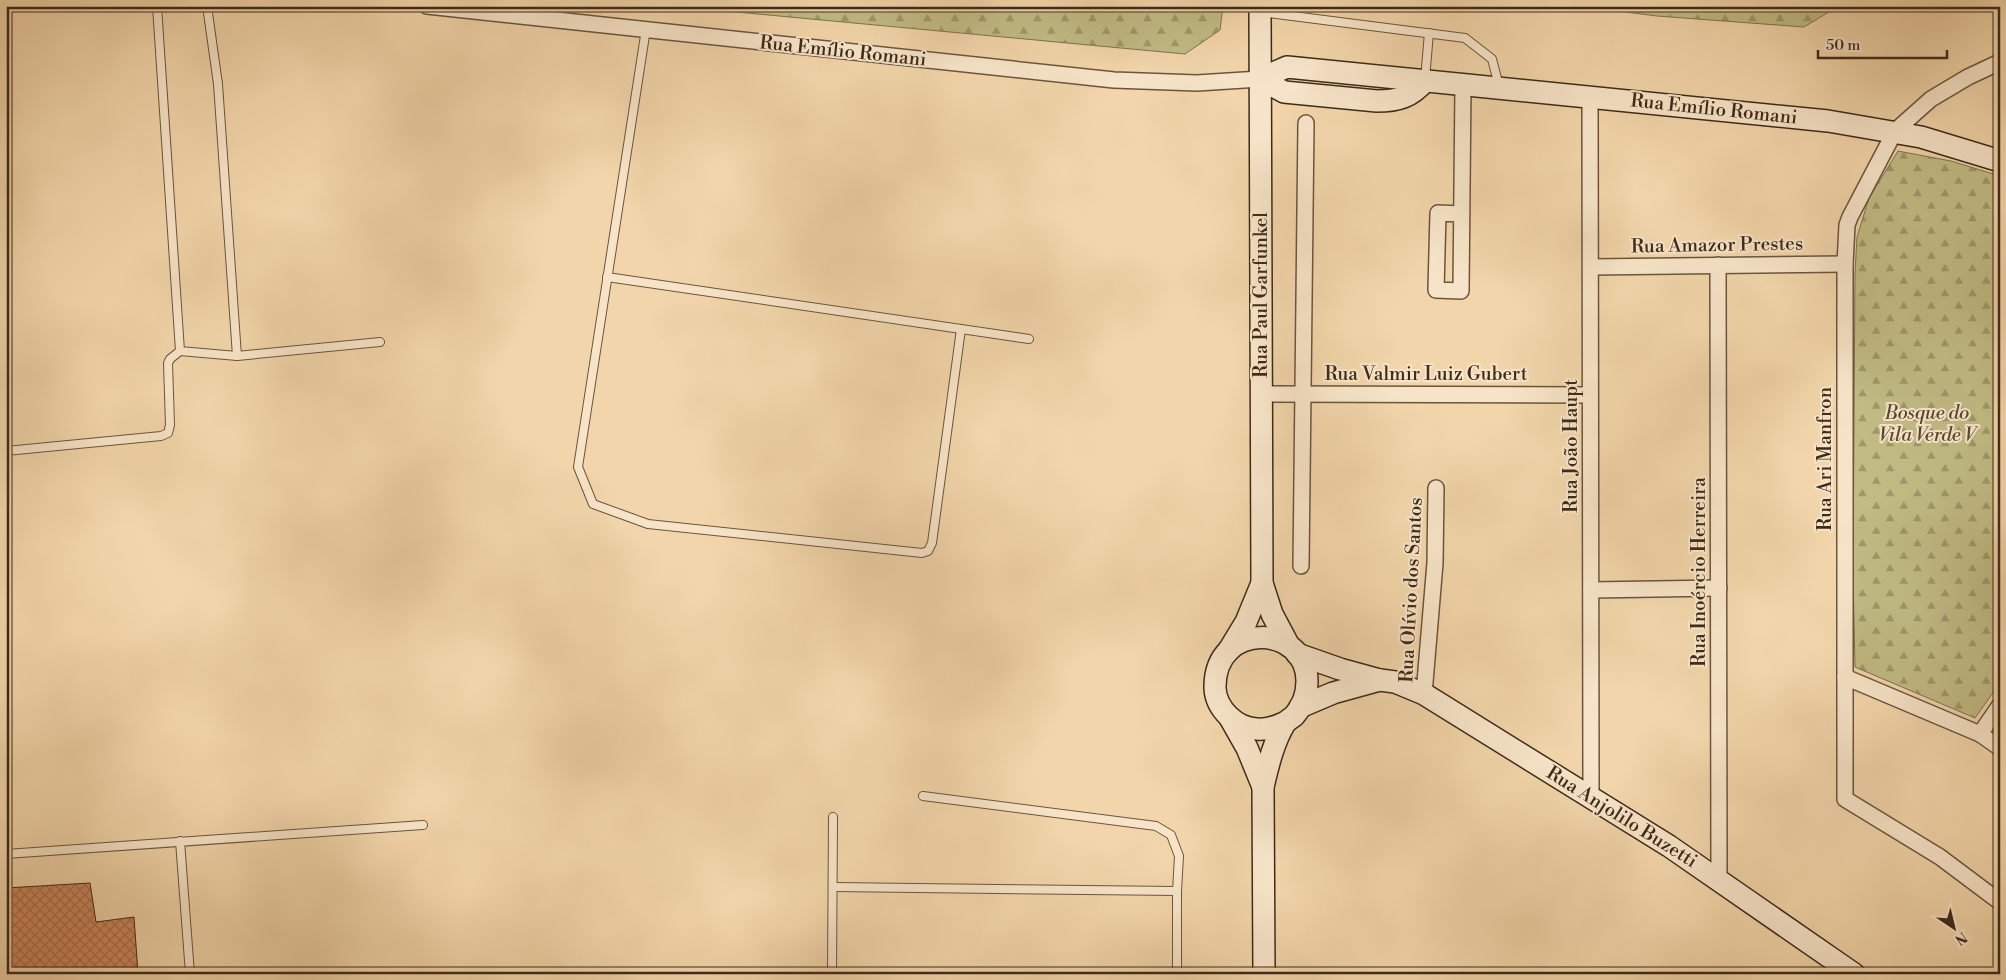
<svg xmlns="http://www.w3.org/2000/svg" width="2006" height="980" viewBox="0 0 2006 980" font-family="'Libre Bodoni',serif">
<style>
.forest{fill:url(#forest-firs);stroke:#7f734e}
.building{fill:url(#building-cross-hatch);stroke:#3d2b19}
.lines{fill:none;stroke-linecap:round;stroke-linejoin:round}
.lane-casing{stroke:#6a563d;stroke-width:10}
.street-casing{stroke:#6a563d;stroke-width:18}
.secondary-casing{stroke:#3d2b19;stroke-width:24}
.lane{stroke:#f7e4c8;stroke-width:8}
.street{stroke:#f7e4c8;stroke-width:15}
.secondary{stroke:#f7e4c8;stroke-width:21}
.labels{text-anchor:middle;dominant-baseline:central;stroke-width:4;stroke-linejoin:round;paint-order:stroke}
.street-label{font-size:19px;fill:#3d2b19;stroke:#f7e4c8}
.park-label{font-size:19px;font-style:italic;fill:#57482e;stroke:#f7e4c8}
</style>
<defs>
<pattern id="forest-firs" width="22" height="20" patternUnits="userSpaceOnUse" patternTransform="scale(1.25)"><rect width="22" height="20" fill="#c1bb84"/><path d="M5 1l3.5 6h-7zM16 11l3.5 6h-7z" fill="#9e986b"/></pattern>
<pattern id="building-cross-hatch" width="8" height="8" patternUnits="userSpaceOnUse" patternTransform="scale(1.25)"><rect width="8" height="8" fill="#cd865e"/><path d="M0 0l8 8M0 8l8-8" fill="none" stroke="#a86e4d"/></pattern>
</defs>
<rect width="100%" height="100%" fill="#f2d5aa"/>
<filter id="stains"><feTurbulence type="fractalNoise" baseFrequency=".004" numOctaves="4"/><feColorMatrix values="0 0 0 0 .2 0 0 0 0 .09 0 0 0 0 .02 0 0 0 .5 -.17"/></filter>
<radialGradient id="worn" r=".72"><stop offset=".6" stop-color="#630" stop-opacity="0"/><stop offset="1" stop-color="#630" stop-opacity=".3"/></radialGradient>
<g class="forest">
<path d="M672 6H1223L1220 30 1185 54Z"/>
<path d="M1578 6H1839L1804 27 1657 16Z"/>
<path d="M1898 151 1951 161 2000 176V683L1975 718 1855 667 1853 575 1855 273 1857 237 1869 198Z"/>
</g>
<path class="building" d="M90 883 96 922 134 917 138 974H6V888Z"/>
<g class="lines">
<g class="lane-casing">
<g id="lane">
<path d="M157 6 180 351 237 356"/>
<path d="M207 6 218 84 237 356 380 342"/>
<path d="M1261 12 1465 38 1492 59 1499 86"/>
<path d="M646 29 578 467 593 504 648 524 922 553 928 551 932 543 961 329"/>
<path d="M1425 79 1429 33"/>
<path d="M607 277 1029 339"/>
<path d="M6 451 161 436 168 433 170 425 168 363 170 359 180 351"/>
<path d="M923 796 1156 826 1171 835 1179 856 1177 891"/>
<path d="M180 841 190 974"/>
<path d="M6 854 423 825"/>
<path d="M833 887 1177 891V974"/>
<path d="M832 974 833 817"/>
<path d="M1304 974H1337"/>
</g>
</g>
<g class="street-casing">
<g id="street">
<path d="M427 6 1114 80 1197 83 1260 79"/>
<path d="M2000 62 1968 77 1931 99 1895 131 1850 217 1847 225 1845 264V799L1940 857 2000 902"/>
<path d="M1590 97 1591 796"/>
<path d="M1462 214 1438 213 1436 290 1461 291 1463 85"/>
<path d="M1718 265 1719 879"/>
<path d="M1591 267 1845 264"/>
<path d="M1261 394 1590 395"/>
<path d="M1301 566 1306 123"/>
<path d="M1591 590 1719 588"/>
<path d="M1845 677 1980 734 2000 748"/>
<path d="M1424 694 1435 563 1436 488"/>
<path d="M1980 734 2000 705"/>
</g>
</g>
<g class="secondary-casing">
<g id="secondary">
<path d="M1260 6 1262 583 1272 614 1289 646"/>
<path d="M1260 79 1287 67 1828 121 1921 137 2000 161"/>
<path d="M1260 79 1284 92 1377 101C1398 101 1411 97 1425 81"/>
<path d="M1229 650 1246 622 1262 583"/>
<path d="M1297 654 1340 669 1380 680 1395 682 1424 694 1669 846 1854 974"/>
<path d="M1300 707 1333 693 1380 680"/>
<path d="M1230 718 1247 748 1263 787"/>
<path d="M1264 974 1263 787C1268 766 1273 743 1285 723 1288 720 1291 718 1294 716 1302 707 1307 694 1307 681 1307 624 1214 620 1215 688 1216 709 1236 728 1257 729 1268 730 1277 726 1286 722"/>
</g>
</g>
<use href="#lane" class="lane"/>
<use href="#street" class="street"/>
<use href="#secondary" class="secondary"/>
</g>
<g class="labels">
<g class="street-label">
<text transform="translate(843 51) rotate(6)">Rua Emílio Romani</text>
<text transform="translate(1714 109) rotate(6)">Rua Emílio Romani</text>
<text transform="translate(1717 245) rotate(-1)">Rua Amazor Prestes</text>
<text transform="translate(1261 295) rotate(-90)">Rua Paul Garfunkel</text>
<text x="1426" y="374">Rua Valmir Luiz Gubert</text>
<text transform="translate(1571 446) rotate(-90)">Rua João Haupt</text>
<text transform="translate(1825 459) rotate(-90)">Rua Ari Manfron</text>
<text transform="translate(1699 572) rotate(-90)">Rua Inoércio Herreira</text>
<text transform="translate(1411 590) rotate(-87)">Rua Olívio dos Santos</text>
<text transform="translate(1622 817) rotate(32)">Rua Anjolilo Buzetti</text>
</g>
<g class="park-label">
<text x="1927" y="413">Bosque do<tspan x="1927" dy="22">Vila Verde V</tspan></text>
</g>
</g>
<rect width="2006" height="980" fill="none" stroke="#f2d5aa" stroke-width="25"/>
<rect x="8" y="8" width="1991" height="965" fill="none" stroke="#3d2b19" stroke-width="2.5"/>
<rect x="12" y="12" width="1981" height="955" fill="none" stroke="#3d2b19"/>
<g transform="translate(1954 928) rotate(145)" stroke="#f7e4c8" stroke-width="4" paint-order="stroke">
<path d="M0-4L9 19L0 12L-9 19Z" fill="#3d2b19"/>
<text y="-8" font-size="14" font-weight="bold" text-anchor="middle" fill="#3d2b19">N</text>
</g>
<path d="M1818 50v8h129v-8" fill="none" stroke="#3d2b19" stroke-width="2.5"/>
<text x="1826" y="50" font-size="15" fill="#3d2b19" stroke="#f7e4c8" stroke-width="4" paint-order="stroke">50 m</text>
<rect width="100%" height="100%" filter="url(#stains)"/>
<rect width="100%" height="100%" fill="url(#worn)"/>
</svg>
